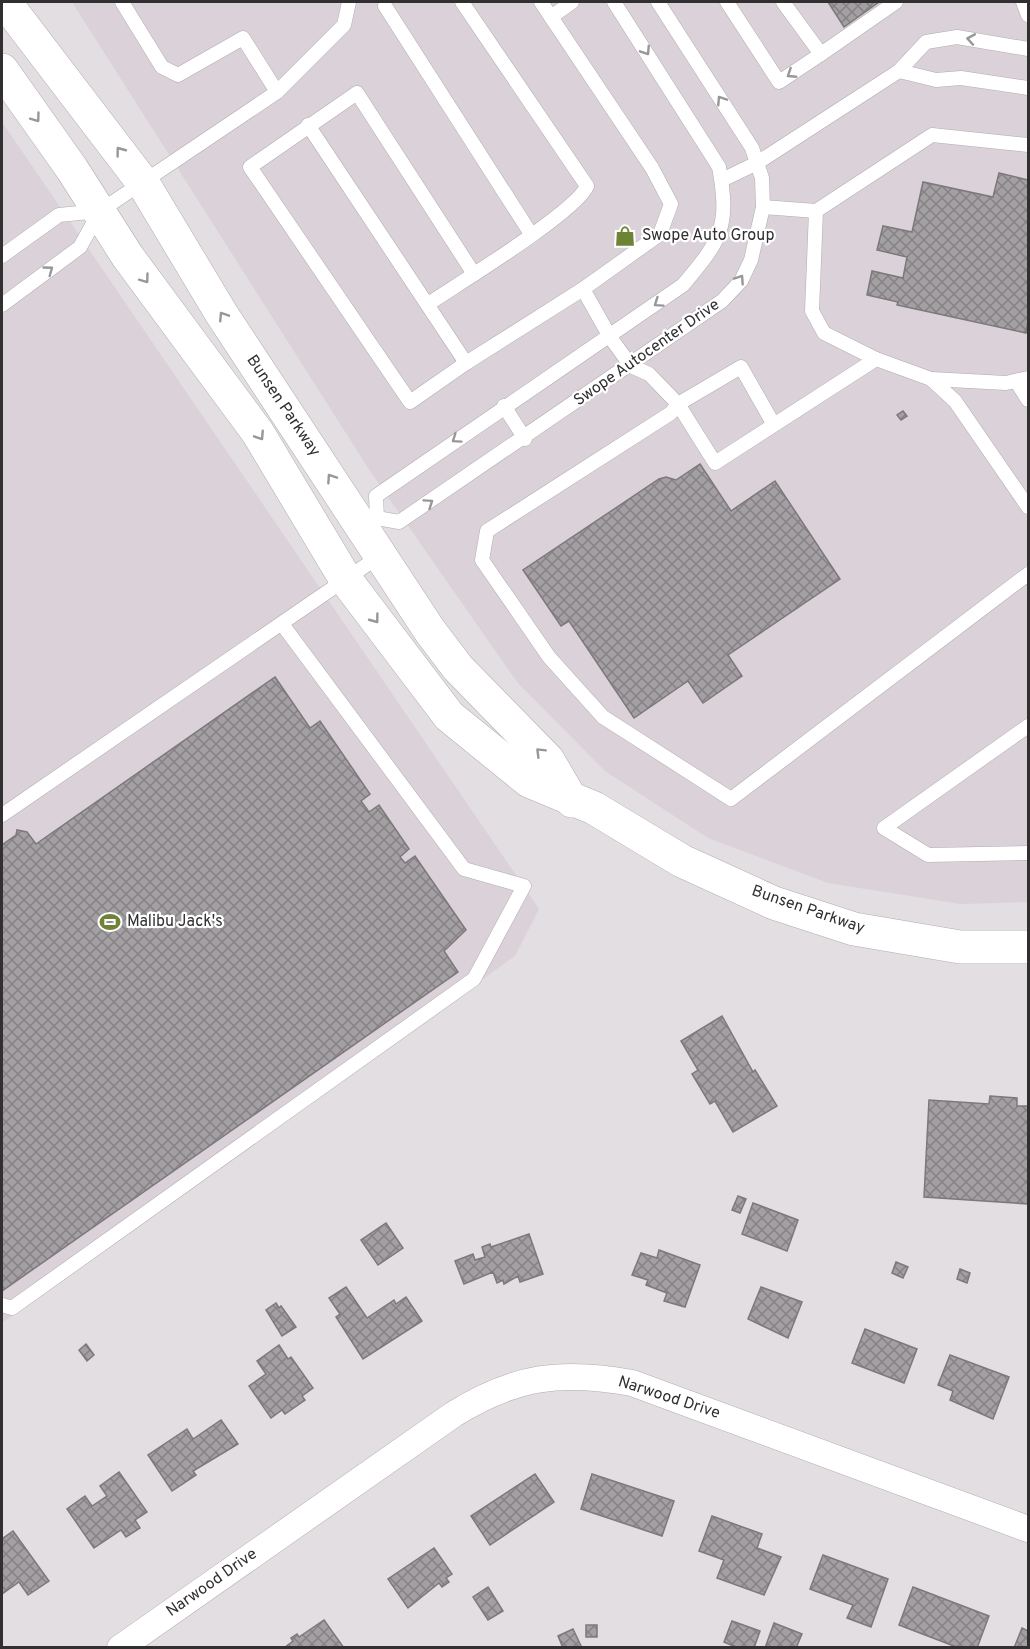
<svg xmlns="http://www.w3.org/2000/svg" width="1030" height="1649" viewBox="0 0 1030 1649" font-family="Overpass,sans-serif">
<style>
.built{fill:#dbd1d8}
.building{fill:url(#building-cross-hatch);stroke:#7c787b;stroke-width:1.5}
.lines{fill:none;stroke-linecap:round;stroke-linejoin:round}
.service-casing{stroke:#b0adaf;stroke-width:15}
.minor-casing{stroke:#b0adaf;stroke-width:27}
.tertiary-casing{stroke:#b0adaf;stroke-width:34}
.service{stroke:#fff;stroke-width:14}
.minor{stroke:#fff;stroke-width:26}
.tertiary{stroke:#fff;stroke-width:33}
.oneway{stroke:#989798}
.labels{text-anchor:middle;dominant-baseline:central;stroke-width:4.5;stroke-linejoin:round;paint-order:stroke}
.poi-label{font-size:16px;fill:#312f30;stroke:#fff;text-anchor:start}
.street-label{font-size:16px;fill:#312f30;stroke:#fff}
</style>
<defs>
<pattern id="building-cross-hatch" width="8" height="8" patternUnits="userSpaceOnUse" patternTransform="scale(1.5)"><rect width="8" height="8" fill="#a39fa2"/><path d="M0 0l8 8M0 8l8-8" fill="none" stroke="#858284"/></pattern>
</defs>
<rect width="100%" height="100%" fill="#e2dee1"/>
<g class="built">
<path d="M72 2H1028V902L961 904 828 883 708 838 605 771 517 682 370 471Z"/>
<path d="M2 122 539 909 515 956 2 1323Z"/>
</g>
<g class="building">
<path d="M828 2H879L844 27Z"/>
<path d="M999 173 1028 180V321L1026 333 897 305 898 302 867 295 872 271 903 278 907 257 877 250 883 226 912 232 923 182 993 197Z"/>
<path d="M903 411 907 416 901 420 897 415Z"/>
<path d="M700 464 731 511 775 481 840 579 728 655 742 676 703 703 688 681 634 718 569 621 561 626 523 570 659 479 666 477 676 480Z"/>
<path d="M275 677 310 728 320 721 370 794 361 801 369 812 379 805 409 849 400 857 405 863 415 856 466 930 444 951 458 972 2 1291V845L16 835 17 830 27 832 36 844Z"/>
<path d="M722 1016 753 1072 755 1070 777 1106 733 1132 715 1101 710 1104 692 1074 698 1070 681 1041Z"/>
<path d="M990 1096 1017 1098V1106H1028V1204L924 1197 929 1100 989 1104Z"/>
<path d="M738 1196 746 1199 740 1213 732 1210Z"/>
<path d="M753 1203 798 1220 787 1251 742 1234Z"/>
<path d="M386 1223 403 1248 378 1265 361 1240Z"/>
<path d="M529 1234 543 1274 520 1282 518 1276 504 1284 503 1280 497 1283 493 1272 464 1284 455 1261 473 1254 475 1260 485 1257 482 1247 490 1244 491 1247Z"/>
<path d="M659 1250 700 1265 685 1307 664 1301 667 1293 646 1285 648 1280 632 1275 641 1253 657 1258Z"/>
<path d="M896 1262 908 1267 903 1278 892 1273Z"/>
<path d="M960 1269 970 1273 967 1283 957 1279Z"/>
<path d="M346 1287 367 1318 394 1300 396 1304 406 1297 422 1321 363 1359 336 1317 340 1314 329 1298Z"/>
<path d="M761 1287 802 1302 788 1338 748 1319Z"/>
<path d="M276 1303 279 1308 281 1306 296 1327 282 1336 266 1310Z"/>
<path d="M865 1329 917 1349 904 1383 852 1363Z"/>
<path d="M86 1344 94 1355 87 1361 79 1350Z"/>
<path d="M279 1345 288 1359 291 1357 313 1388 302 1396 305 1400 285 1414 282 1410 271 1418 249 1386 266 1374 257 1361Z"/>
<path d="M950 1355 1009 1377 993 1419 950 1400 953 1391 938 1385Z"/>
<path d="M221 1420 238 1444 193 1471 196 1475 172 1491 148 1455 187 1429 193 1439Z"/>
<path d="M119 1472 147 1512 135 1520 140 1528 126 1537 121 1530 94 1548 67 1509 85 1496 92 1506 107 1496 100 1486Z"/>
<path d="M535 1474 554 1502 490 1545 471 1516Z"/>
<path d="M592 1474 674 1501 662 1536 581 1509Z"/>
<path d="M712 1516 762 1534 757 1548 781 1557 764 1595 717 1578 724 1560 699 1551Z"/>
<path d="M13 1531 49 1581 28 1595 19 1582 2 1594V1539Z"/>
<path d="M434 1548 452 1574 446 1578 449 1582 442 1587 439 1583 408 1608 388 1579Z"/>
<path d="M823 1555 888 1579 871 1627 847 1618 853 1605 810 1589Z"/>
<path d="M488 1587 503 1611 488 1620 473 1597Z"/>
<path d="M913 1587 989 1616 977 1648H959L899 1625Z"/>
<path d="M324 1620 344 1648H284L293 1641 291 1638 297 1634 299 1637Z"/>
<path d="M732 1621 760 1631 754 1648H738L724 1642Z"/>
<path d="M774 1623 802 1634 796 1648H765Z"/>
<rect x="586" y="1625" width="11" height="12"/>
<path d="M1022 1628 1028 1631V1648H1014Z"/>
<path d="M573 1629 582 1648H563L558 1636Z"/>
</g>
<g class="lines">
<g class="service-casing">
<g id="service">
<path d="M122 2 162 67 178 75 243 38 277 92"/>
<path d="M541 2 551 17"/>
<path d="M727 2 779 82 821 54 783 2"/>
<path d="M1023 2 1028 15"/>
<path d="M385 6 531 234"/>
<path d="M1028 49 957 37 926 42 899 71 936 80 961 78 1028 88"/>
<path d="M821 54 896 2"/>
<path d="M308 125 466 363 583 289 660 234 671 204 652 168 551 17 572 2"/>
<path d="M722 180 757 163 899 71"/>
<path d="M763 207 816 211 812 311 824 333 876 359 931 379 955 401 1028 507"/>
<path d="M816 211 932 135 1028 145"/>
<path d="M2 256 59 215 100 211 277 92 344 25 349 2"/>
<path d="M583 289 610 337 631 366 649 374 678 404 671 413 487 531 482 560 549 657 603 717 731 799 1028 574"/>
<path d="M428 304C458 284 576 212 587 186L462 2"/>
<path d="M2 305 80 247 99 213"/>
<path d="M466 363 410 402 250 167 357 93 474 274"/>
<path d="M931 379 1006 383 1028 378"/>
<path d="M1016 381 1028 400"/>
<path d="M504 406 525 439"/>
<path d="M774 425 741 367 678 404 715 463 876 359"/>
<path d="M377 518 376 496 683 285C721 240 730 227 719 167L614 2"/>
<path d="M363 527 377 518 399 522 722 301 741 281 751 260 763 207 762 178 752 148 658 2"/>
<path d="M1028 726 884 828 928 855 1028 853"/>
<path d="M2 815 381 555"/>
<path d="M2 1305 12 1308 474 979 524 886 464 869 282 624"/>
</g>
</g>
<g class="minor-casing">
<path id="minor" d="M120 1648 454 1414C515 1376 562 1370 632 1383L1028 1529"/>
</g>
<g class="tertiary-casing">
<g id="tertiary">
<path d="M5 2 143 183 221 313 430 631 458 668 548 760 572 801"/>
<path d="M2 70 72 169 128 257 258 433 346 580 449 716 529 781 594 808 682 861 774 903 854 929 960 947H1028"/>
</g>
</g>
<use href="#service" class="service"/>
<use href="#minor" class="minor"/>
<use href="#tertiary" class="tertiary"/>
</g>
<defs><path id="oneway-chevron" d="M-2-3.5L2.5 0L-2 3.5" fill="none" stroke-width="1.6" stroke-linecap="round" stroke-linejoin="round" transform="scale(1.5)"/></defs>
<g class="oneway">
<use href="#oneway-chevron" transform="translate(971 39) rotate(-170)"/>
<use href="#oneway-chevron" transform="translate(646 51) rotate(57)"/>
<use href="#oneway-chevron" transform="translate(791 74) rotate(147)"/>
<use href="#oneway-chevron" transform="translate(721 100) rotate(-123)"/>
<use href="#oneway-chevron" transform="translate(36 118) rotate(54)"/>
<use href="#oneway-chevron" transform="translate(120 151) rotate(-127)"/>
<use href="#oneway-chevron" transform="translate(49 270) rotate(-36)"/>
<use href="#oneway-chevron" transform="translate(145 279) rotate(54)"/>
<use href="#oneway-chevron" transform="translate(740 279) rotate(-56)"/>
<use href="#oneway-chevron" transform="translate(658 303) rotate(145)"/>
<use href="#oneway-chevron" transform="translate(223 316) rotate(-123)"/>
<use href="#oneway-chevron" transform="translate(260 436) rotate(57)"/>
<use href="#oneway-chevron" transform="translate(456 439) rotate(145)"/>
<use href="#oneway-chevron" transform="translate(331 478) rotate(-124)"/>
<use href="#oneway-chevron" transform="translate(429 503) rotate(-34)"/>
<use href="#oneway-chevron" transform="translate(375 619) rotate(53)"/>
<use href="#oneway-chevron" transform="translate(540 752) rotate(-135)"/>
</g>
<defs>
<g id="shop-bare" transform="scale(1.62)"><path d="M-5-2.5h2.3a2.7 3.5 0 0 1 5.4 0H5L5.5 6h-11ZM-1.5-2.5h3a1.5 2.3 0 0 0-3 0Z" fill="#6f8334" stroke="#fff" stroke-width="2.5" paint-order="stroke"/></g>
<g id="stadium-bare" transform="scale(1.62)"><path d="M0-5a6.5 5 0 1 0 0 10a6.5 5 0 1 0 0-10ZM-3.5-1.8h7v3.6h-7Z" fill="#6f8334" stroke="#fff" stroke-width="2.5" paint-order="stroke"/></g>
</defs>
<g fill-rule="evenodd">
<use href="#shop-bare" x="625" y="236"/>
<use href="#stadium-bare" x="110" y="922"/>
</g>
<g class="labels">
<g class="poi-label">
<text x="642" y="236">Swope Auto Group</text>
<text x="127" y="922">Malibu Jack's</text>
</g>
<g class="street-label">
<text transform="translate(647 353) rotate(-35)">Swope Autocenter Drive</text>
<text transform="translate(283 406) rotate(56)">Bunsen Parkway</text>
<text transform="translate(808 910) rotate(19)">Bunsen Parkway</text>
<text transform="translate(669 1398) rotate(18)">Narwood Drive</text>
<text transform="translate(212 1583) rotate(-35)">Narwood Drive</text>
</g>
</g>
<rect width="1030" height="1649" fill="none" stroke="#312f30" stroke-width="6"/>
</svg>
